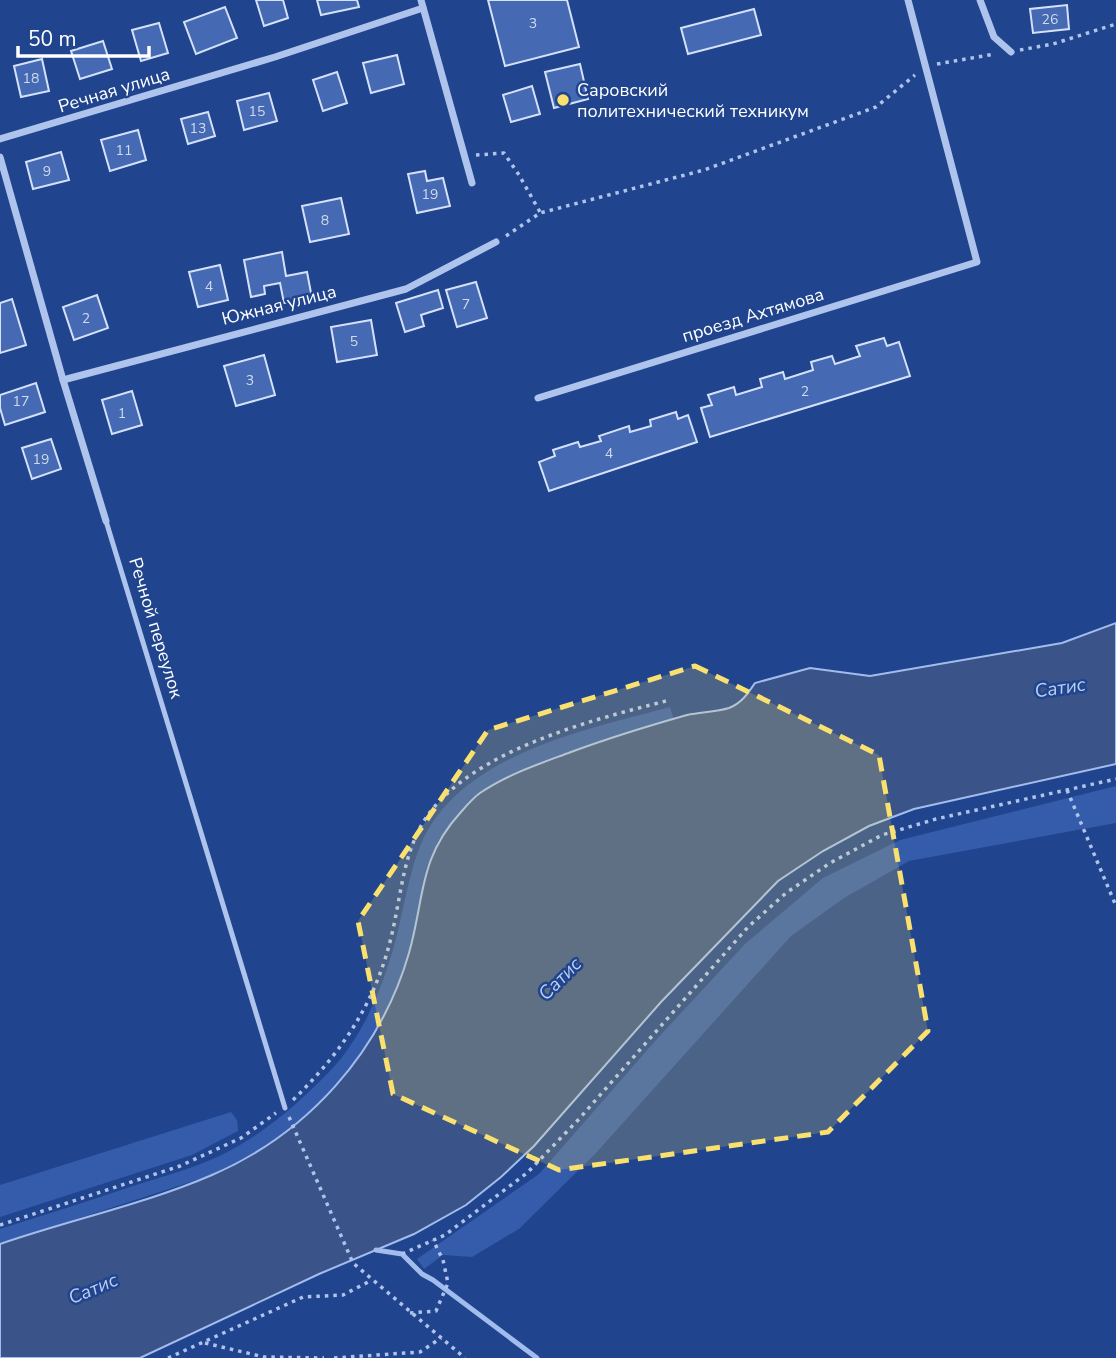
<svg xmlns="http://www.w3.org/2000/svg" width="1116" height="1358" viewBox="0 0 1116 1358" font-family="'Nunito Sans',sans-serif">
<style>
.green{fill:#345cab}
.water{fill:#3a548a;stroke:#a2bded;stroke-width:2}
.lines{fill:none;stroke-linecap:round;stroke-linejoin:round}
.stream{stroke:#a2bded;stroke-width:5}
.building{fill:#456ab3;stroke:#d4e1f9;stroke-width:2}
.path{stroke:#afc4ec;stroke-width:3.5;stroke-dasharray:3.5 5;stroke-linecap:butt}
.service{stroke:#afc4ec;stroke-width:5}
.minor{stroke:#afc4ec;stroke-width:7}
.marked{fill:#f9e06f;fill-opacity:0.2;stroke:#f9e06f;stroke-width:5;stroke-dasharray:14 9;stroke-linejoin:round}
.poi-dot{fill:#f9e06f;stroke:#20448d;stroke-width:2.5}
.labels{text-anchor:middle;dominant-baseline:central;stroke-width:5;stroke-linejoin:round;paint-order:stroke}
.number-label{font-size:14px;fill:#d0daec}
.street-label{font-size:18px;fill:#fff;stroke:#20448d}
.poi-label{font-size:18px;fill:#fff;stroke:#20448d;text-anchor:start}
.water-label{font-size:19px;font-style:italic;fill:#bbcef3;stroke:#20448d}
</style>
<rect width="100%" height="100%" fill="#20448d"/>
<g class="green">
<path d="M670 707 674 720 604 740 477 795 439 839 427 866 410 950 391 1003 373 1036 359 1058 322 1101 289 1129 251 1155 212 1175 0 1244V1229C45 1215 91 1200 136 1185 168 1175 202 1166 231 1150 268 1130 301 1101 330 1071 370 1029 392 964 403 908 409 882 415 851 429 828 476 751 589 729 670 707Z"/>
<path d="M1116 786V823L909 861 844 898 791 936 595 1154 519 1229 472 1257 443 1255 424 1269 417 1259 539 1174 656 1040 745 944 823 878 900 840Z"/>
<path d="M231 1112 237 1120 238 1131 192 1155 0 1217V1185Z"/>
</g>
<path class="water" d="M1116 623V764L914 809 869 826 823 851 778 881 661 1002 534 1146 501 1177 466 1205 414 1234 319 1274 140 1358H0V1244C69 1220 145 1204 212 1175 307 1134 380 1053 409 953 425 897 418 859 461 812 467 805 473 798 480 793 508 774 539 764 571 752 609 738 648 726 687 715 701 712 716 712 729 708 742 703 748 693 755 683L810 668 870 676 1062 643Z"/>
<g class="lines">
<path class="stream" d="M376 1250 402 1254 422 1274 433 1280 537 1358"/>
</g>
<g class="building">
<path d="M256 0H283L288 18 264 26Z"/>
<path d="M317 0H357L359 7 321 15Z"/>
<path d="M488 0H567L579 47 505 66Z"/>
<path d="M1067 5 1069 29 1033 33 1030 9Z"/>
<path d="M225 7 237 38 196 54 184 22Z"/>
<path d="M754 9 761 35 688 54 681 28Z"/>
<path d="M159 23 168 53 141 61 132 30Z"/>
<path d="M103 41 112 69 80 79 71 51Z"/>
<path d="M397 55 404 84 371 93 363 63Z"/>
<path d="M42 59 49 91 21 97 14 66Z"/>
<path d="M580 64 588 99 554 108 545 72Z"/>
<path d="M337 72 347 103 323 111 313 80Z"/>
<path d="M532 86 540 114 511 122 503 95Z"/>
<path d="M269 93 277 121 244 130 237 101Z"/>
<path d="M208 112 215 136 188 144 181 119Z"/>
<path d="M138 130 146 160 110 171 101 140Z"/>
<path d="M61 152 69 180 33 189 26 162Z"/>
<path d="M425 171 427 181 443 178 450 206 417 213 408 174Z"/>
<path d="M341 198 349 234 310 242 302 206Z"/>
<path d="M282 252 286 276 307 272 312 298 284 303 280 283 264 286 265 294 251 297 244 260Z"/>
<path d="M220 265 228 300 198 307 189 272Z"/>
<path d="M476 282 487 318 457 327 446 290Z"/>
<path d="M438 290 443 308 421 315 424 326 405 332 396 303Z"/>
<path d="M97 295 108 328 74 340 63 307Z"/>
<path d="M12 299 26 345 0 353V303Z"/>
<path d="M371 320 377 355 337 362 331 327Z"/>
<path d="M884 338 887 346 899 342 910 376 710 437 701 408 712 405 708 395 734 387 736 395 762 387 760 379 783 372 785 379 813 370 811 362 832 356 835 364 860 356 856 346Z"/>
<path d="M264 355 275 395 236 406 224 366Z"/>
<path d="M36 383 45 412 5 425 0 408V395Z"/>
<path d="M132 391 142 425 112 434 102 400Z"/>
<path d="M676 412 678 419 688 415 697 442 549 491 539 462 555 456 553 450 578 442 580 447 601 441 599 436 629 426 630 432 651 426 650 420Z"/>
<path d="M51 439 61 469 32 479 22 448Z"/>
</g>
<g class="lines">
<g class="path">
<path d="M1020 50 1053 44 1116 24"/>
<path d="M937 64 995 54"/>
<path d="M476 155 504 153 519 175 540 212"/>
<path d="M506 236 540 213 704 170 876 107 915 75"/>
<path d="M1067 790 1116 906"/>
<path d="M293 1100C344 1050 378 999 393 929 400 898 403 865 416 836 451 755 588 721 666 701"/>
<path d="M289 1117 353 1263 465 1358"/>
<path d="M0 1225 180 1166 241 1138 276 1113"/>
<path d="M402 1254 445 1235 527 1173 579 1119 748 927 786 893 830 863 882 835 936 819 1116 779"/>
<path d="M410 1313 436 1311 448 1283 443 1260 433 1240"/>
<path d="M205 1343 264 1357 324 1358"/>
<path d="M168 1358 303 1297 343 1295 372 1280"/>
<path d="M334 1358 420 1352 441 1338"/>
</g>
<path class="service" d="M106 521 285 1108"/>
<g class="minor">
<path d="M421 0 472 183"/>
<path d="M980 0 994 37 1011 52"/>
<path d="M0 139 275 57 423 8"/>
<path d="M0 157 63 380 106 521"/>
<path d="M63 380 406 289 496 242"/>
<path d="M538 398 977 262 908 0"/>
</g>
</g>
<path class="marked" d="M695 666 879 755 928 1031 828 1132 559 1170 393 1094 358 921 488 730Z"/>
<circle class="poi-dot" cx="563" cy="100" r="7"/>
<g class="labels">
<g class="number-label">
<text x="1050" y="19">26</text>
<text x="533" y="23">3</text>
<text x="31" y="78">18</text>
<text x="257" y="111">15</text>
<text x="198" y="128">13</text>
<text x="124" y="150">11</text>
<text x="47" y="171">9</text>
<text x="430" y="194">19</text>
<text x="325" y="220">8</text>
<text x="209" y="286">4</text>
<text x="466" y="304">7</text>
<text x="86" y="318">2</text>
<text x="354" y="341">5</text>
<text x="250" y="380">3</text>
<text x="805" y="391">2</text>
<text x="21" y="401">17</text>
<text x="122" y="413">1</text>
<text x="609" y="453">4</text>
<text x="41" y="459">19</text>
</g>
<g class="street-label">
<text transform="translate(114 90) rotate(-17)">Речная улица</text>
<text transform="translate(279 305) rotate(-14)">Южная улица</text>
<text transform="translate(753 315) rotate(-17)">проезд Ахтямова</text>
<text transform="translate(156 628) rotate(73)">Речной переулок</text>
</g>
<g class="poi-label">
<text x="577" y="90">Саровский<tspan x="577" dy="21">политехнический техникум</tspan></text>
</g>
<g class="water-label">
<text transform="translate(1060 688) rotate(-8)">Сатис</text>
<text transform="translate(560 979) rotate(-45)">Сатис</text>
<text transform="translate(93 1289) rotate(-23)">Сатис</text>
</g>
</g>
<path d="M18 46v10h131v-10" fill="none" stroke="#ffffff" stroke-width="3.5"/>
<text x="28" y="46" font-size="21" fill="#ffffff" stroke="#20448d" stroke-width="5" paint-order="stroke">50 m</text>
</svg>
